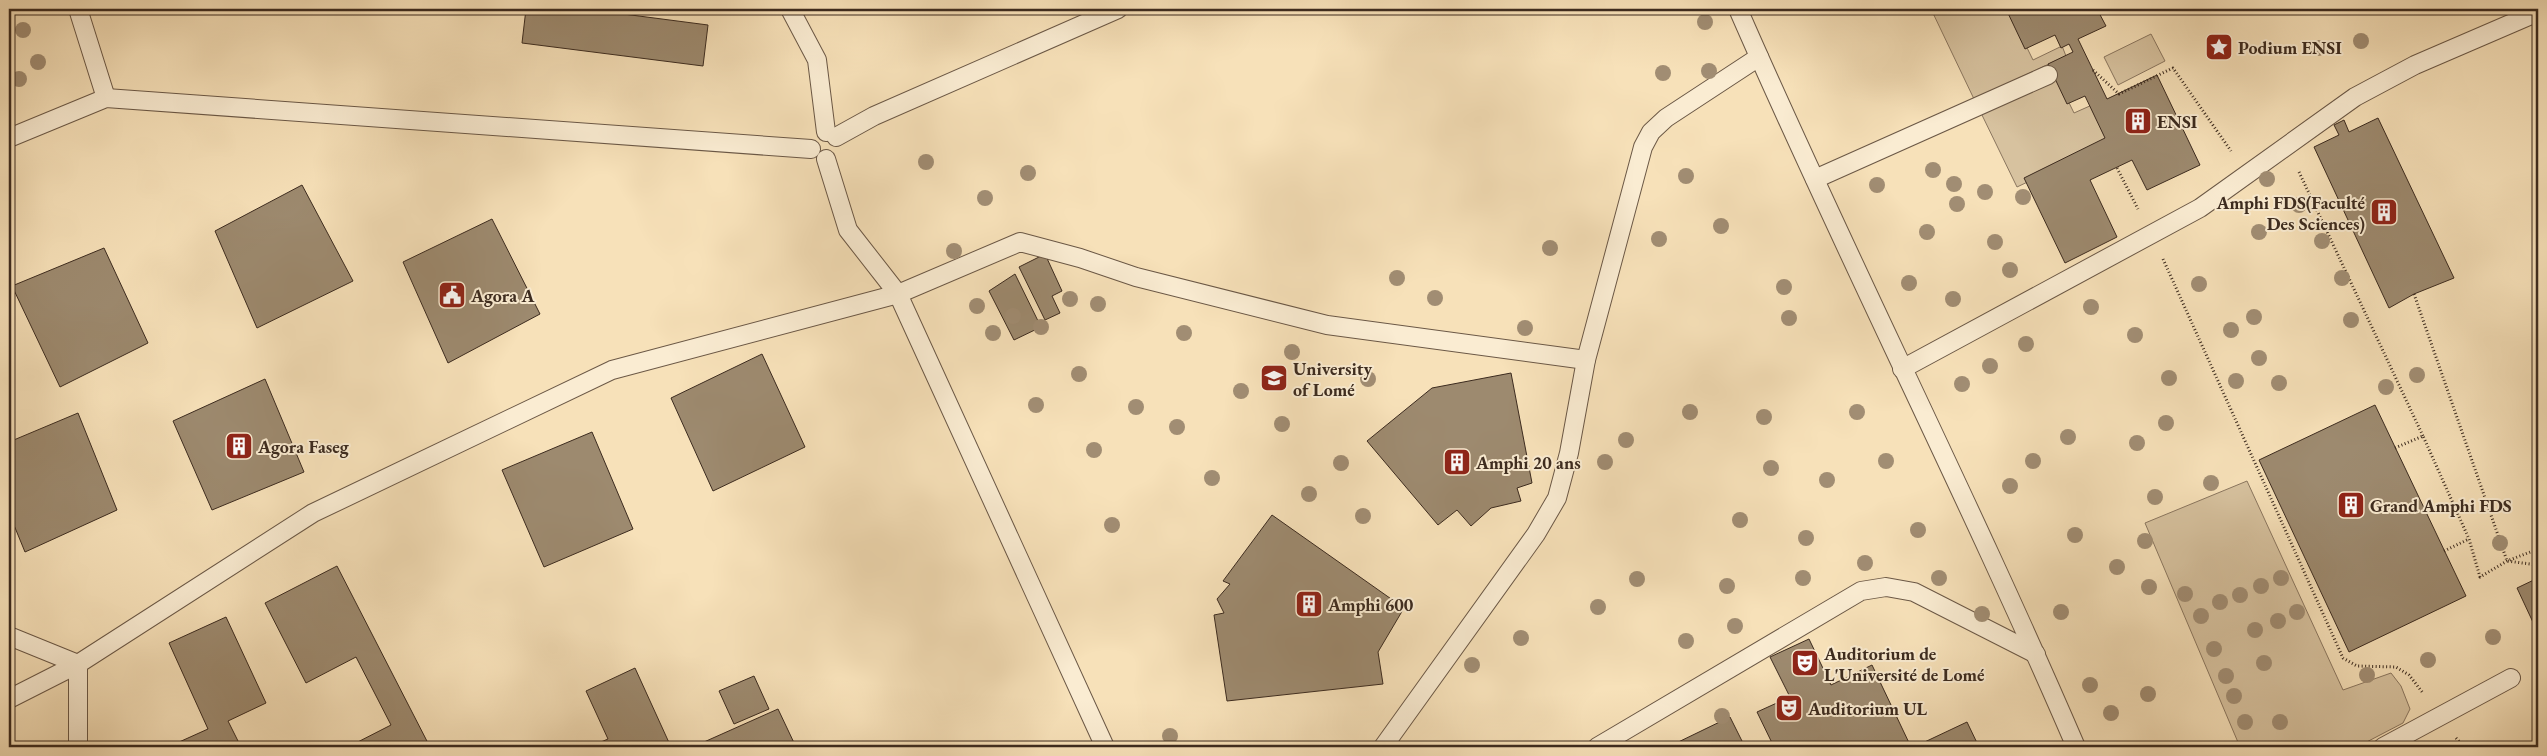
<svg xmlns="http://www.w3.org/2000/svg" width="2547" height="756" viewBox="0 0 2547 756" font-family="'EB Garamond',serif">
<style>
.grass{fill:#d7c29f;stroke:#8a765f}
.building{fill:#9d8a6f;stroke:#3c2b1f}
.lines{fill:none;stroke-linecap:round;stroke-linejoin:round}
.lane-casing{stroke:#6b5846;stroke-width:20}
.path{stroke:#3c2b1f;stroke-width:3;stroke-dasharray:1 2.5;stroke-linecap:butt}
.lane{stroke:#faecd2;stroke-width:18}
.tree{fill:#a18d73}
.labels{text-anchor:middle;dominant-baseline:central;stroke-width:4;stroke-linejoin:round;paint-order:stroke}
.poi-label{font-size:18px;font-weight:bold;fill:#3c2b1f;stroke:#faecd2;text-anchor:start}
</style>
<rect width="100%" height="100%" fill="#f7e1b9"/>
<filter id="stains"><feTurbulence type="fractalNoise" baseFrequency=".004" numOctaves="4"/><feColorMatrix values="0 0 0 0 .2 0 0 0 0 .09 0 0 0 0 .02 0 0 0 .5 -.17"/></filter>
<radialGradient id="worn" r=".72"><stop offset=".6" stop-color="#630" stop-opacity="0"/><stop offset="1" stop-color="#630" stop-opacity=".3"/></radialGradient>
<g class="grass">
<path d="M1931 9H2008L2033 60 2062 46 2066 56 1974 99Z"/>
<path d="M2151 34 2165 61 2118 85 2104 57Z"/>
<path d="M2056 76 2074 113 2092 105 2110 143 2017 187 1981 113Z"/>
<path d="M2247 481 2343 690 2391 673 2401 686 2410 709 2403 723 2357 747H2240L2145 523Z"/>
</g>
<g class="building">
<path d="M526 9H585L708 25 703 66 522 43Z"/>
<path d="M2006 9H2097L2106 26 2078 39 2107 99 2157 75 2200 165 2147 190 2132 160 2090 180 2117 237 2065 263 2024 178 2105 138 2085 96 2067 104 2048 64 2073 52 2069 44 2061 48 2055 35 2025 49Z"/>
<path d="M2509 9H2524L2511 15Z"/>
<path d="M2378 118 2454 278 2414 294 2389 308 2314 147 2339 135 2334 125 2344 120 2349 132Z"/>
<path d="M302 185 353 281 257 328 215 231Z"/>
<path d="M492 219 540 314 448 363 403 262Z"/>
<path d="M104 248 148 343 60 387 12 286Z"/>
<path d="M1045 254 1062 291 1052 296 1060 313 1045 320 1019 267Z"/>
<path d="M1015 274 1041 327 1014 340 989 291Z"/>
<path d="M762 354 805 447 713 491 671 398Z"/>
<path d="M1511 373 1532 483 1517 488 1521 501 1491 508 1471 526 1457 510 1438 525 1367 441 1432 388Z"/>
<path d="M265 379 304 472 212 510 173 421Z"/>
<path d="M2375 405 2466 596 2349 652 2259 460Z"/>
<path d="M78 413 117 510 25 552 9 513V442Z"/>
<path d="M592 432 633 529 544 567 502 470Z"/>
<path d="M1272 515 1404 608 1378 652 1383 684 1227 701 1214 615 1224 613 1217 599 1230 584 1223 581Z"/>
<path d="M337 566 430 747H348L391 725 356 657 306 683 265 603Z"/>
<path d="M2538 578V633L2517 588Z"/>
<path d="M226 617 266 703 228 721 241 747H168L208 729 169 643Z"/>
<path d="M1809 639 1831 685 1872 665 1911 747H1774L1757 712 1790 697 1770 657Z"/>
<path d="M635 668 671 747H589L608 739 586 691Z"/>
<path d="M754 676 769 709 734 724 719 691Z"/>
<path d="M778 709 796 747H706L704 742Z"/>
<path d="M1730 717 1745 747H1668Z"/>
<path d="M1967 722 1979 747H1914Z"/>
</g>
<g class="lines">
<g class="lane-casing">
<g id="lane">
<path d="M78 9 106 98"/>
<path d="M790 9 817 60 826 132"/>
<path d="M1738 9C1846 257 1969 498 2076 747"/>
<path d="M836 137 874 116 1118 9"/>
<path d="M9 138 106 98 811 149"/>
<path d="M826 159 848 230 898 294 1105 747"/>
<path d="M1815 179 2048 75"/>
<path d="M1902 369 2200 208 2355 97 2415 65 2538 12"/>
<path d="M9 636 78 664"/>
<path d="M9 699 78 664"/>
<path d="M78 747V664L313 513 612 370 898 294 1020 242 1080 258 1136 277 1327 325 1586 360"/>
<path d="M1383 747 1536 534 1557 498 1569 453 1586 360 1643 147 1651 132 1666 118 1759 57"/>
<path d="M1597 747 1861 591 1886 587 1914 592 2036 654"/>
<path d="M2383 747 2511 678"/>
</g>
</g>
<g class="path">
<path d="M2093 70 2119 94 2173 68 2231 151"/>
<path d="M2117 168 2138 209"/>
<path d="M2299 172 2423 436"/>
<path d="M2163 259 2343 658 2357 666 2396 667 2409 675 2423 693"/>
<path d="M2414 294 2507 561 2538 565"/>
<path d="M2395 448 2423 436 2469 539 2480 577 2507 561 2538 549"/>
<path d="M2444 551 2469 539"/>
<path d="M2456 738 2464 747"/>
</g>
<use href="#lane" class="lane"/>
</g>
<g class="tree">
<circle cx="1705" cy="22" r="8"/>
<circle cx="23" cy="30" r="8"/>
<circle cx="2361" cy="41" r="8"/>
<circle cx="2318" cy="48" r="8"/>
<circle cx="38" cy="62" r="8"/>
<circle cx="1709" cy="71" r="8"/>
<circle cx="1663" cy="73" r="8"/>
<circle cx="19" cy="79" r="8"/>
<circle cx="926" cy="162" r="8"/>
<circle cx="1933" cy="170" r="8"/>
<circle cx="1028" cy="173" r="8"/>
<circle cx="1686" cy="176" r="8"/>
<circle cx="2267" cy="179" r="8"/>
<circle cx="1954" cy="184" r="8"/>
<circle cx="1877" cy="185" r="8"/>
<circle cx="1985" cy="192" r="8"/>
<circle cx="2023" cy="197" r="8"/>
<circle cx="985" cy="198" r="8"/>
<circle cx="1957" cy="204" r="8"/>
<circle cx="2299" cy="205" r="8"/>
<circle cx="1721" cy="226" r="8"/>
<circle cx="1927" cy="232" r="8"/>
<circle cx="2259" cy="232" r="8"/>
<circle cx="1659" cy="239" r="8"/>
<circle cx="2322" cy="241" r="8"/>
<circle cx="1995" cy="242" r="8"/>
<circle cx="1550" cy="248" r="8"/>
<circle cx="954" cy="251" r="8"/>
<circle cx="2010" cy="270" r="8"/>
<circle cx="1397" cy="278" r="8"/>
<circle cx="2342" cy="278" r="8"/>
<circle cx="1909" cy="283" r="8"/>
<circle cx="2199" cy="284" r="8"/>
<circle cx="1784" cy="287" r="8"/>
<circle cx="1435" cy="298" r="8"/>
<circle cx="1070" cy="299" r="8"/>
<circle cx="1953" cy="299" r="8"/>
<circle cx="1098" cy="304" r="8"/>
<circle cx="977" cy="306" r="8"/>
<circle cx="2091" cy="307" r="8"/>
<circle cx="1013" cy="316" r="8"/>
<circle cx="2254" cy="317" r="8"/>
<circle cx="1789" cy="318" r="8"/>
<circle cx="2351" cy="320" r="8"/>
<circle cx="1041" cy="327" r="8"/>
<circle cx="1525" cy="328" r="8"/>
<circle cx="2231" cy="330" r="8"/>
<circle cx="993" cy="333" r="8"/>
<circle cx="1184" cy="333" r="8"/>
<circle cx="2135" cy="335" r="8"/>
<circle cx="2026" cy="344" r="8"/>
<circle cx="1292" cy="352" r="8"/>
<circle cx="2259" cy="358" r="8"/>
<circle cx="1990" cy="366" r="8"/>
<circle cx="1079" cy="374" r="8"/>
<circle cx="2417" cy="375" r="8"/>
<circle cx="2169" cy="378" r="8"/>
<circle cx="1368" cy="379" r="8"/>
<circle cx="2236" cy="381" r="8"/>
<circle cx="2279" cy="383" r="8"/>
<circle cx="1962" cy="384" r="8"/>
<circle cx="2386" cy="387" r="8"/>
<circle cx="1241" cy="391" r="8"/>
<circle cx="1036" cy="405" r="8"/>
<circle cx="1136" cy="407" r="8"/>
<circle cx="1690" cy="412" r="8"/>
<circle cx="1857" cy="412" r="8"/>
<circle cx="1764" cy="417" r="8"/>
<circle cx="2166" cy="423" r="8"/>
<circle cx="1282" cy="424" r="8"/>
<circle cx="1177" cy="427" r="8"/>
<circle cx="2068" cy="437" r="8"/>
<circle cx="1626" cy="440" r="8"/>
<circle cx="2137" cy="443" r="8"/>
<circle cx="1094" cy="450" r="8"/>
<circle cx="1886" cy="461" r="8"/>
<circle cx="2033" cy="461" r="8"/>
<circle cx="1605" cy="462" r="8"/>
<circle cx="1341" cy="463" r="8"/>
<circle cx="1771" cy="468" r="8"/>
<circle cx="1212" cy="478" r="8"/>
<circle cx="1827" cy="480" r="8"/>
<circle cx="2211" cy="483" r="8"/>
<circle cx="2010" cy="486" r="8"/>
<circle cx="1309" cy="494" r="8"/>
<circle cx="2155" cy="497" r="8"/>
<circle cx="1363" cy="516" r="8"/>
<circle cx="1740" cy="520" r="8"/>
<circle cx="1112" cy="525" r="8"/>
<circle cx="1918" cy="530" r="8"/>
<circle cx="2075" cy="535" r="8"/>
<circle cx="1806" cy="538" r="8"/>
<circle cx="2145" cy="541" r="8"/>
<circle cx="2500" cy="543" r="8"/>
<circle cx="1865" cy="563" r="8"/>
<circle cx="2117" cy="567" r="8"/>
<circle cx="1803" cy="578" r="8"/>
<circle cx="1939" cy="578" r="8"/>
<circle cx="2281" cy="578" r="8"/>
<circle cx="1637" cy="579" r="8"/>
<circle cx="1727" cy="586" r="8"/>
<circle cx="2261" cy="586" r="8"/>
<circle cx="2149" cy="587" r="8"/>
<circle cx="2185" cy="594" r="8"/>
<circle cx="2240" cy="595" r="8"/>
<circle cx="2220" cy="602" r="8"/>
<circle cx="1598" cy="607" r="8"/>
<circle cx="2061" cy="612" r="8"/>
<circle cx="2297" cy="612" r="8"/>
<circle cx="1982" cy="614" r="8"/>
<circle cx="2201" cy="616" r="8"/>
<circle cx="2278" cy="621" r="8"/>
<circle cx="1735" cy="626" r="8"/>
<circle cx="2255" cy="630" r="8"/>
<circle cx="2493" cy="637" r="8"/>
<circle cx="1521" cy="638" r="8"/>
<circle cx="1686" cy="641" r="8"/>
<circle cx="2214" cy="649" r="8"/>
<circle cx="2428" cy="660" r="8"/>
<circle cx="2264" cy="663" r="8"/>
<circle cx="1472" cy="665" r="8"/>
<circle cx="2367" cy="675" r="8"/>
<circle cx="2226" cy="676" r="8"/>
<circle cx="2090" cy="685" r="8"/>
<circle cx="2148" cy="694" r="8"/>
<circle cx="2234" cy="696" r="8"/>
<circle cx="2111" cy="713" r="8"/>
<circle cx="1722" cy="716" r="8"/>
<circle cx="2245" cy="722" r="8"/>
<circle cx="2280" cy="722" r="8"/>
<circle cx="1170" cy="736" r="8"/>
</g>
<defs>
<g id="sight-square" transform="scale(1.4375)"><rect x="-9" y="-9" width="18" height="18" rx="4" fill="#8f2418" stroke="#faecd2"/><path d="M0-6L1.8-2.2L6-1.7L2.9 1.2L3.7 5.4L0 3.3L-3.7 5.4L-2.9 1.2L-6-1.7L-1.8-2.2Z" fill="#fff"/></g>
<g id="building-square" transform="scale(1.4375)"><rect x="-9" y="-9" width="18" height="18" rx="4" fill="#8f2418" stroke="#faecd2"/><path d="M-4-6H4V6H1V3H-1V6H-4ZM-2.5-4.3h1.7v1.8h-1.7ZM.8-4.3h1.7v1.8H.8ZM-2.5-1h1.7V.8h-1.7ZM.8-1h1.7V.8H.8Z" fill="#fff"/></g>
<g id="civic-square" transform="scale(1.4375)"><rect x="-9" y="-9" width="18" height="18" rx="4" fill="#8f2418" stroke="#faecd2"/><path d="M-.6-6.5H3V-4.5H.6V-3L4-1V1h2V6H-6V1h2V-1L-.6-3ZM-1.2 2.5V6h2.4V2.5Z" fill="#fff"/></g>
<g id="university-square" transform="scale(1.4375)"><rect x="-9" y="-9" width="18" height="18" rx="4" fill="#8f2418" stroke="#faecd2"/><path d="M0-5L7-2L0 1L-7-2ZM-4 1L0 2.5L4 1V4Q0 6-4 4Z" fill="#fff"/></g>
<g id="theatre-square" transform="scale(1.4375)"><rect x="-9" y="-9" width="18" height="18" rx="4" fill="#8f2418" stroke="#faecd2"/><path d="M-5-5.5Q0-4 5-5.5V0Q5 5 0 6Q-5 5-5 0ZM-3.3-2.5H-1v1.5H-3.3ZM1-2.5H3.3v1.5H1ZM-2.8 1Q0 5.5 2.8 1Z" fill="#fff"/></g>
</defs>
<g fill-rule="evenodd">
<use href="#sight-square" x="2219" y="47"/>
<use href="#building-square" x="2138" y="121"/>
<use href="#building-square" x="2384" y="212"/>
<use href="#civic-square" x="452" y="295"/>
<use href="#university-square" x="1274" y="378"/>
<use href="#building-square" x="239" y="446"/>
<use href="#building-square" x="1457" y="462"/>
<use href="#building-square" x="2351" y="505"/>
<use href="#building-square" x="1309" y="604"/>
<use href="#theatre-square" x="1805" y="663"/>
<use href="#theatre-square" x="1789" y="708"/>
</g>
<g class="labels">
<g class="poi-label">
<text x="2238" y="47">Podium ENSI</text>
<text x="2157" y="121">ENSI</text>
<text x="2365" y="202" text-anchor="end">Amphi FDS(Faculté<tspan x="2365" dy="21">Des Sciences)</tspan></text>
<text x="471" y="295">Agora A</text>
<text x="1293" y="368">University<tspan x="1293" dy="21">of Lomé</tspan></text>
<text x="258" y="446">Agora Faseg</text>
<text x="1476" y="462">Amphi 20 ans</text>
<text x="2370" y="505">Grand Amphi FDS</text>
<text x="1328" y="604">Amphi 600</text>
<text x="1824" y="653">Auditorium de<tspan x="1824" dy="21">L'Université de Lomé</tspan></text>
<text x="1808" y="708">Auditorium UL</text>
</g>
</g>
<rect width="2547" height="756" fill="none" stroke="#f7e1b9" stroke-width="30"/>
<rect x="10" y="10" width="2527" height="736" fill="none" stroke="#3c2b1f" stroke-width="2.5"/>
<rect x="15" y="15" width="2517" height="726" fill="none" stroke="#3c2b1f"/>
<rect width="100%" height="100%" filter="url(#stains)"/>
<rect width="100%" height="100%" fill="url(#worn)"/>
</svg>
